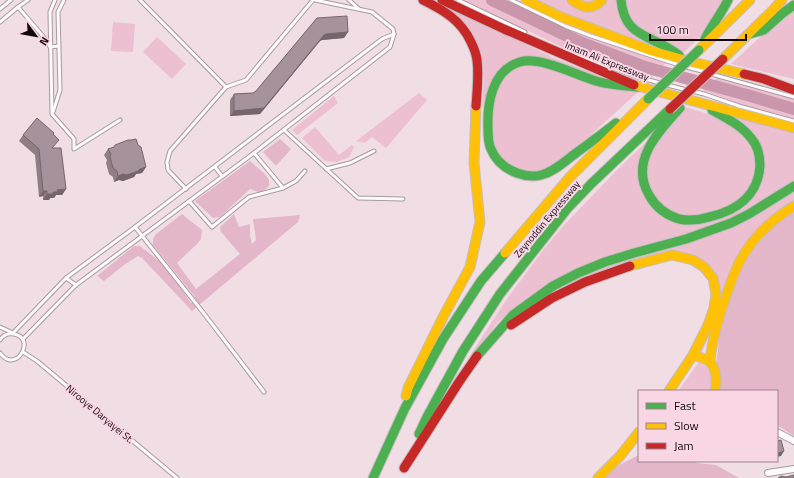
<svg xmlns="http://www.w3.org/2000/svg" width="794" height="478" viewBox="0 0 794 478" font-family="'Titillium Web',sans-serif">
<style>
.green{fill:#ecc0d1}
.forest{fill:#e4b6c9}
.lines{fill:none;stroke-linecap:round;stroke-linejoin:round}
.river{stroke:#c996ac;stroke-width:12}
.lane-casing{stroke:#a89aa0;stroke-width:5}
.street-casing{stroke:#a89aa0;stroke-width:8}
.fast-casing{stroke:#c6bdc0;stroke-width:11}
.slow-casing{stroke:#c6bdc0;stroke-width:11}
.jam-casing{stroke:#c6bdc0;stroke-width:11}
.lane{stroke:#fdfafb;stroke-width:3}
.street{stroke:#fdfafb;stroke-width:6}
.fast{stroke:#4caf50;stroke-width:9}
.slow{stroke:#ffc107;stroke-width:9}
.jam{stroke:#c62828;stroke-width:9}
.fast-bridge-casing{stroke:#c6bdc0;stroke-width:11;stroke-linecap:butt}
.jam-bridge-casing{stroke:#c6bdc0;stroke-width:11;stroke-linecap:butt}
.fast-bridge{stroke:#4caf50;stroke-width:9}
.jam-bridge{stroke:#c62828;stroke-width:9}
.wall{fill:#8f7e84}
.shaded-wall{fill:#74666c}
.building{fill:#a6929a;stroke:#74666c}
.labels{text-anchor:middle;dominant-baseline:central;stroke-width:4;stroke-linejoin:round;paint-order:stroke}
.street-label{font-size:10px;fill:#13090d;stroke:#f9d6e4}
</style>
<rect width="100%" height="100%" fill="#f1dee5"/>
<g class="green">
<path d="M434 0 554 58 618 83 528 58 487 92 482 108C483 92 485 76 482 60Z"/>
<path d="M463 0H509L566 27 589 37 666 63 649 80 579 54 560 46Z"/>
<path d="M536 0H618V3L654 46 571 16Z"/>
<path d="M623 0H725L703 33 695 42 684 52 642 33 633 25Z"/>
<path d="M794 8V79L731 64 783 16Z"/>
<path d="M113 22 135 24 133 52 111 51Z"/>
<path d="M157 37 186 64 172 79 143 52Z"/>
<path d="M533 65 638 92 582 143 551 167 528 173 503 162 493 145 490 114 499 84 513 69Z"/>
<path d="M719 76 794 98V119L724 100 702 92Z"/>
<path d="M419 93 427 100 386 148 372 137 365 143 356 141Z"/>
<path d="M334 96 338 103 297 135 292 130Z"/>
<path d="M685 107 715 116 744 132 757 155 753 185 736 204 699 217 672 213 653 196 645 169 656 142Z"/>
<path d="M725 114 794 132V182L750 210 670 241 527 299 498 322 471 357 444 398 473 351 504 303 543 250 565 224 615 172 648 140 639 173 668 218 739 209 763 160Z"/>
<path d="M315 127 339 155 352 145 354 147 349 157 337 162 325 161 302 138Z"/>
<path d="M794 190V203L769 222 716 321 702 352 697 349 719 294 686 254 538 300 584 274 680 244Z"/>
<path d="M699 362C701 364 705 366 707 368 712 375 712 384 710 391H678Z"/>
</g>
<g class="forest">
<path d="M280 139 291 149 276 166 263 152Z"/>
<path d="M250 161 265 174 269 180V186L261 193 250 189 220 217 213 218 195 201Z"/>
<path d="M794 211V436L777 425V391H722L720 390 716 364 722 316 741 266 776 221Z"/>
<path d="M182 214 202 230 201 239 197 244 177 263 196 289 240 254 221 232 220 227 234 214 239 227 250 224V236L252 244 256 240 253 219 300 215 298 222 192 311 142 258 138 256 124 265 104 281 97 276 134 246H140L162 263 179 285 191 303 195 297 153 245V239L156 234Z"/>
<path d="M639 455V461H695L697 463 716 465 739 478H600L611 469Z"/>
</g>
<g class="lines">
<path class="river" d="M492 0 580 42 645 67 747 95 794 109"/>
<g class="lane-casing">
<g id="lane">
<path d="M55 0 50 12 52 114 74 139V149L120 120"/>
<path d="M140 0 226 87"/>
<path d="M349 0 359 9"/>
<path d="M458 0 525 32"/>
<path d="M511 0 565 26 591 36 679 65"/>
<path d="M18 7 47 41 50 47 59 46"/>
<path d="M0 9 11 0"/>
<path d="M0 22 18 7 28 0"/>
<path d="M576 54 634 76 660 83"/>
<path d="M686 67 706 72"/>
<path d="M711 74 794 97"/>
<path d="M667 85 687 90"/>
<path d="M692 91 704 94 739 106 794 121"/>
<path d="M53 112 60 90 58 12 64 0"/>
<path d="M284 130 358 198 403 199"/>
<path d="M254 153 283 188"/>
<path d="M215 167 222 176"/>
<path d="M326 169 350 163 374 151"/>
<path d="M186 189 168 170 167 162 170 151 226 87 246 80 313 0"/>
<path d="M189 201 212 227 249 197 283 188 296 181 305 171"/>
<path d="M135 227 202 311 264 392"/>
<path d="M66 278 76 285"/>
<path d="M0 327 13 333 66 278 135 227 382 39 394 34"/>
<path d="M23 339 76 285 254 153 390 47 394 34 393 29 372 12 315 0"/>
<path d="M0 340C3 335 8 333 14 334 37 338 16 375 0 353"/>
<path d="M23 352 37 361 177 478"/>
</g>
</g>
<g class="street-casing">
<g id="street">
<path d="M777 432 794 441"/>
<path d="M768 473 794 469"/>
</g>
</g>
<g class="fast-casing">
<g id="fast">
<path d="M621 0C624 30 639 33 663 45 669 48 674 52 679 55"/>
<path d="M749 34 764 30 783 13 794 5"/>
<path d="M705 39C712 25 721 14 728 0"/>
<path d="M680 108C659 131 629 161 649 195 655 206 666 215 679 219 688 221 699 220 709 217 736 211 758 196 760 166 760 156 758 146 751 138 741 125 726 118 712 110"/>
<path d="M616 123C602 134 587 145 572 156 563 163 553 172 541 175 533 177 525 176 517 173 506 169 496 161 491 149 488 143 488 135 488 128 487 104 492 70 520 62 540 56 576 75 596 81 609 85 624 86 638 87"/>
<path d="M477 356 513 315 553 286 578 273 605 262 634 253 686 239 731 223 749 214 794 186"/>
<path d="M419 434 427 417 463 351 500 294 567 209 591 184 670 109"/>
<path d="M373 478 405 408 443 339 481 281 505 253"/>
</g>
</g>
<g class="slow-casing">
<g id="slow">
<path d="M526 0 561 17 652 51 692 62 744 74"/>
<path d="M572 0C583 8 592 11 602 0"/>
<path d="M699 50 750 0"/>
<path d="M723 59 774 9 782 0"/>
<path d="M634 85 794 128"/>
<path d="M505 253 569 178 648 99"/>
<path d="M630 266 672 255 693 260 704 267 713 278 716 294 714 308 708 325 693 355"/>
<path d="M710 362C711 344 716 328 721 311 726 296 731 280 738 265 750 240 771 220 794 206"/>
<path d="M669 391 693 355C698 357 704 358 708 361 717 367 717 382 715 391"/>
<path d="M406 396 408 388 443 317 470 267 480 222 474 163 476 106"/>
<path d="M598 478 620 456 639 432"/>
</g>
</g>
<g class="jam-casing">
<g id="jam">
<path d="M423 0C443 10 461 20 471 42 474 48 476 53 477 60 479 75 477 91 476 106"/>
<path d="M442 0 504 29 634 85"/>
<path d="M744 74 764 79 794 90"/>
<path d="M511 325 552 298 585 282 630 266"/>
<path d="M404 468 459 382 477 356"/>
</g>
</g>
<use href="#lane" class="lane"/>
<use href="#street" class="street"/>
<use href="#fast" class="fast"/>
<use href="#slow" class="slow"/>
<use href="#jam" class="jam"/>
<g class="fast-bridge-casing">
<path id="fast-bridge" d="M648 99 699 50"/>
</g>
<g class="jam-bridge-casing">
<path id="jam-bridge" d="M670 109 723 59"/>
</g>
<use href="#fast-bridge" class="fast-bridge"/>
<use href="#jam-bridge" class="jam-bridge"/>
</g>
<g class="wall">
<path d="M317 18 348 32 344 38 322 40 320 41 260 114 230 116V100L234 94 253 93 256 91Z"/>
<path d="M53 134V148L66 189 62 195H56L54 198H50L49 200H43V196L39 197 35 155 19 141 23 135Z"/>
<path d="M108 149 146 167 142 173 136 174 134 177 123 181 119 180 114 182 113 177 109 174 106 163 107 160 104 155Z"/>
</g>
<g class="shaded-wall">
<path d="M348 32 344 38 322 40 320 41 260 114 230 116 234 111 324 35 326 34Z"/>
<path d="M146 167 142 173 136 174 134 177 123 181 119 180 114 182 118 176Z"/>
<path d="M66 189 62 195H56L54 198H50L49 200H43L47 194 57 190Z"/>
<path d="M43 191H47L43 196 39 197Z"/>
<path d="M784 451 781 456 777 457V453Z"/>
</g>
<g class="building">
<path d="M347 16 348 32 326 34 324 35 264 108 234 111V94L253 93 256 91 317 18Z"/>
<path d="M37 118 54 133 53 134 59 140 52 148H61L66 189 57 190 58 192H53V194H47V191H43L39 149 23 135Z"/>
<path d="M136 139 138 145 141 147 146 167 140 169 138 171 127 175 123 174 118 176 117 171 113 168 110 157 111 154 108 149 114 147 115 145 128 140H131Z"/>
<path d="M781 440 784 451 779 453H777V441Z"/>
<path d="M794 475V478H778L781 476 786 477Z"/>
</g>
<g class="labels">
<g class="street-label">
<text transform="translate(607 61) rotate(22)">Imam Ali Expressway</text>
<text transform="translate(547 219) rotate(-50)">Zeynoddin Expressway</text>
<text transform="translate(100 414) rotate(40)">Nirooye Daryayei St.</text>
</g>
</g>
<rect x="638" y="390" width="140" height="72" fill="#f9d6e4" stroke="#9d848e"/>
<rect x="646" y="403" width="20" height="6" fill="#4caf50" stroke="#9d848e"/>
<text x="674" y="410" font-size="12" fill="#13090d">Fast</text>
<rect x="646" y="423" width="20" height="6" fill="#ffc107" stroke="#9d848e"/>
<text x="674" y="430" font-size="12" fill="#13090d">Slow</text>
<rect x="646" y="443" width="20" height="6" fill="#c62828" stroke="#9d848e"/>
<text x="674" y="450" font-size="12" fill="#13090d">Jam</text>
<g transform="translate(36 36) rotate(122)" stroke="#f9d6e4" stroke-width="3" paint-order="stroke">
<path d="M0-3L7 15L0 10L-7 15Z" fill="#13090d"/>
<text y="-6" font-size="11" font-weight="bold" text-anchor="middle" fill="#13090d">N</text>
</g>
<path d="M650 34v6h96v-6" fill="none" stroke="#13090d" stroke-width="2"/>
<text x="656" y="34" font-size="12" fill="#13090d" stroke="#f9d6e4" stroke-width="3" paint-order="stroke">100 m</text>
</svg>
